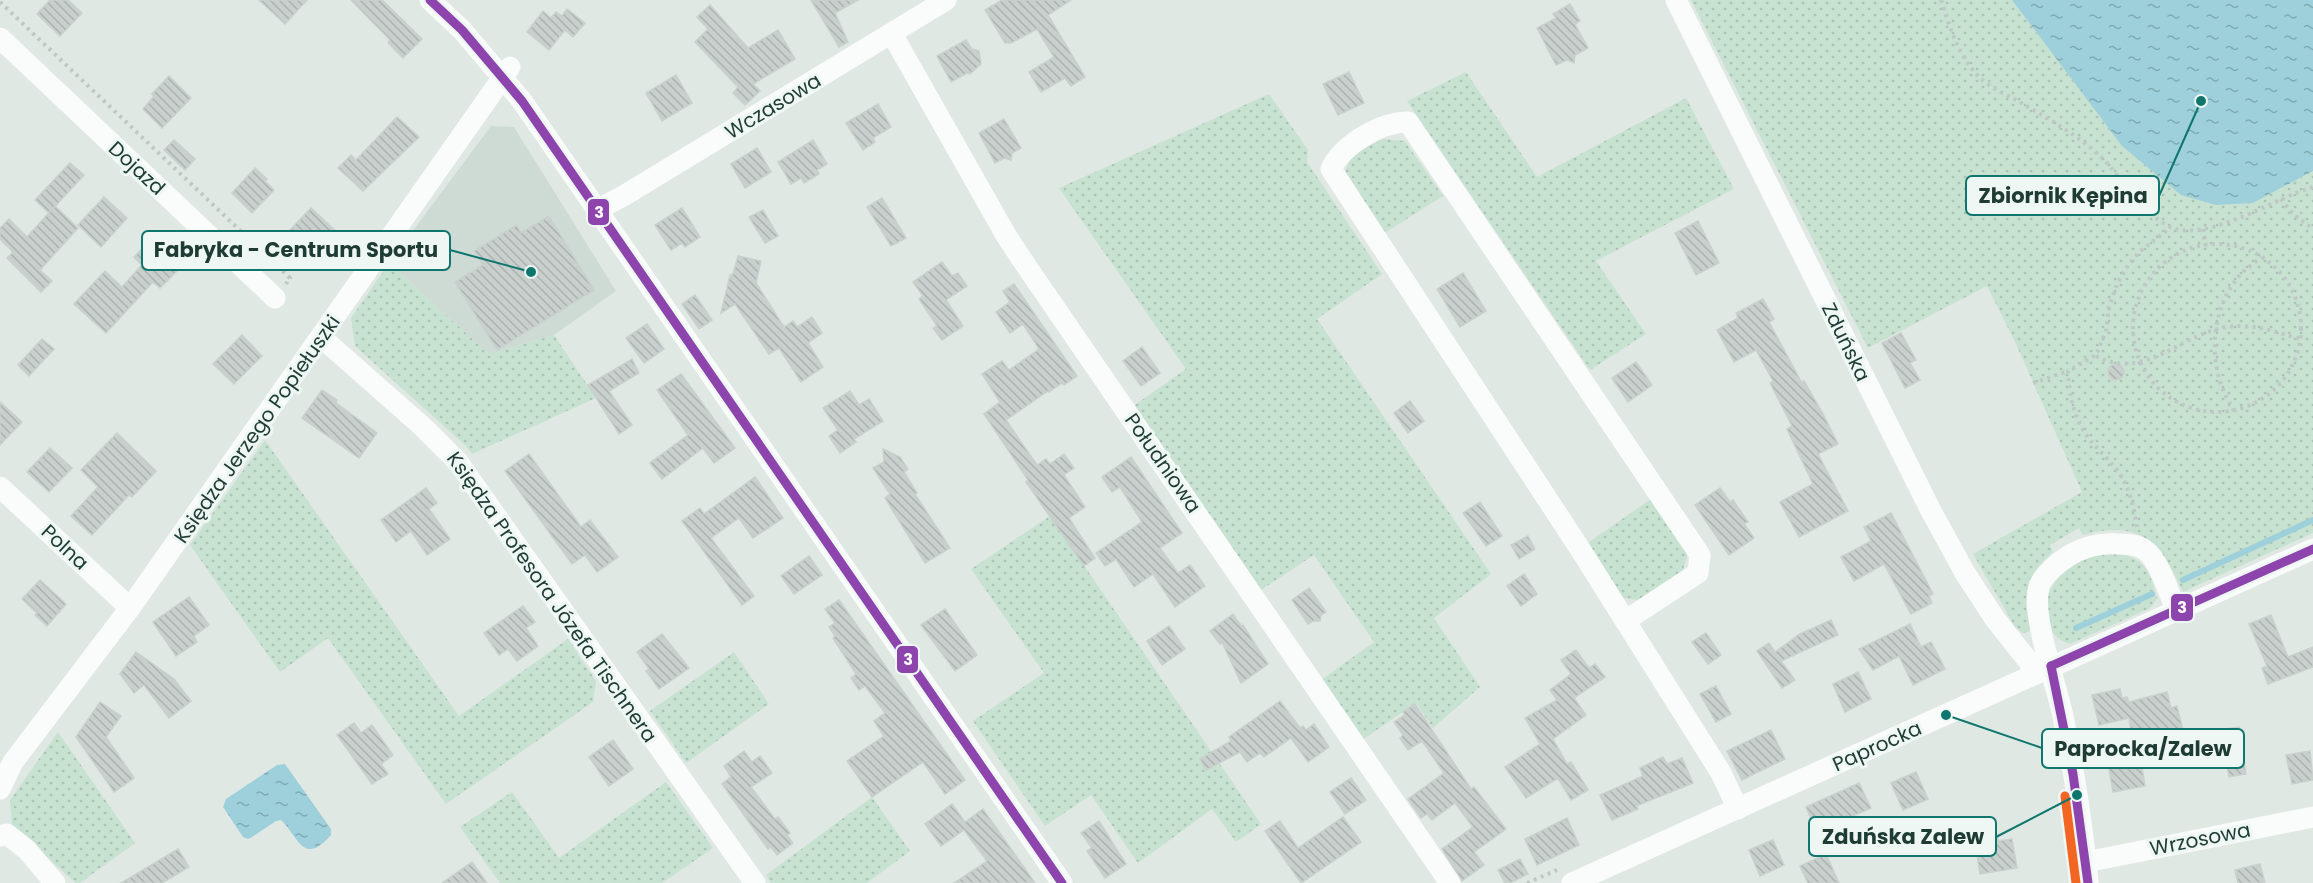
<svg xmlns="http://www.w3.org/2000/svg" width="2313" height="883" viewBox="0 0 2313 883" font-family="Poppins,sans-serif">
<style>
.built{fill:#cedad4}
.green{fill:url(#green-dots)}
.water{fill:url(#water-ripples)}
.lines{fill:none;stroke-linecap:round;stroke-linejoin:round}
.stream{stroke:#9dd0da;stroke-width:6}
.building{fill:url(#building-back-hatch);stroke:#c9d1cd;stroke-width:1.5}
.path{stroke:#bec8c6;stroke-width:4;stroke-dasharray:3 4.5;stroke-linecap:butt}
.minor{stroke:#fafcfb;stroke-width:21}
.bus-1-casing{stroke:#eef7f3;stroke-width:14}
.bus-2-casing{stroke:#eef7f3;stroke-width:14}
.bus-1{stroke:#8e44ad;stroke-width:9}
.bus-2{stroke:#f26522;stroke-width:9}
.labels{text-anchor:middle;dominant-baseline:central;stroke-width:6;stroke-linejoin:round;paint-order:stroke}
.street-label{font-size:20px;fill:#1e3b34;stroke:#eef7f3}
.leader{fill:none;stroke:#0f766e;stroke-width:2}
.callout-dot{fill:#0f766e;stroke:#eef7f3;stroke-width:2}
.callout{fill:#eef7f3;stroke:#0f766e;stroke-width:2}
.callout-label{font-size:21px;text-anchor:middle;font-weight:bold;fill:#1e3b34}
.line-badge{stroke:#eef7f3;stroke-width:2}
.badge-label{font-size:16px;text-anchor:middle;font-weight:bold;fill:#fff}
</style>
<defs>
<pattern id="green-dots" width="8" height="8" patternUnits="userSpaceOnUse" patternTransform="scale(1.5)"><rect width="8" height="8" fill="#c8e2d1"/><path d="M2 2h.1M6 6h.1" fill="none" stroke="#abc3b4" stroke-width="1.8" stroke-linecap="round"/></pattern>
<pattern id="water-ripples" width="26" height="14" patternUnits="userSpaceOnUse" patternTransform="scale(1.5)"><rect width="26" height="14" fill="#9dd0da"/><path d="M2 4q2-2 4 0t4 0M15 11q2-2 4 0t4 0" fill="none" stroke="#7faab2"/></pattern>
<pattern id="building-back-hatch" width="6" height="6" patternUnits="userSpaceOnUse" patternTransform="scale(1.5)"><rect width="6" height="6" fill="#c8cfcc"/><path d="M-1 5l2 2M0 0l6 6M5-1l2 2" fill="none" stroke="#abb3b0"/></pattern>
</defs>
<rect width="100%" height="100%" fill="#e0e8e4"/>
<path class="built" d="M491 126 514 127 616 291 554 335 489 354 389 263Z"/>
<g class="green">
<path d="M1691 0H2012L2122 146 2253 203 2313 171V533L2183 592C2161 543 2141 519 2083 535L2079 528 2050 545 2053 552C2036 567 2025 583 2026 607 2027 615 2030 623 2030 631L2023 633 2015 627 1973 554 2082 492 2016 344 1987 286 1868 348Z"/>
<path d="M1466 72 1537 177 1686 98 1734 189 1596 261 1646 334 1590 370 1407 101Z"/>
<path d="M1269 94 1308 150 1307 162 1382 274 1317 319 1491 574 1434 618 1480 687 1433 728 1416 703 1362 740 1321 680 1374 642 1314 555 1261 590 1132 407 1186 369 1059 188Z"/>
<path d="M1383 139 1405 141 1443 196 1383 234 1344 175 1352 154Z"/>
<path d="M389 263 489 354 554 335 596 398 472 454 465 445 355 346 351 318Z"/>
<path d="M265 440 459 716 568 639 596 681 593 702 446 804 328 638 280 672 190 545Z"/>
<path d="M1651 499 1688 553 1683 570 1639 600 1622 598 1585 545Z"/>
<path d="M1050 516 1261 824 1236 842 1212 809 1138 863 1091 795 1045 826 973 721 1044 673 971 569Z"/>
<path d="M2098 552C2137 555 2148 558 2157 599L2150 608 2070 644C2056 640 2050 632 2048 618 2042 580 2068 568 2098 552Z"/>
<path d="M734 652 769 704 686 763 650 711Z"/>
<path d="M58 732 135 843 80 883H76L12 826 10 800Z"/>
<path d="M666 782 713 848 662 883H500L460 827 512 792 559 858Z"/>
<path d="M872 797 910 851 867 883H771L766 875Z"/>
</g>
<g class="water">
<path d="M2012 0H2313V171L2253 203 2216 205 2181 195 2122 146Z"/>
<path d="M285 764 331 829V835C303 867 298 836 281 820L276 821 252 837 248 839 243 837 223 807 226 799 277 765Z"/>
</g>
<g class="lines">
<g class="stream">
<path d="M2183 580 2313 520"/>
<path d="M2076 628 2152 594"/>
</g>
</g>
<g class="building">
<path d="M50 0H68L82 13 60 36 37 14Z"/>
<path d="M259 0H307L285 24Z"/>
<path d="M351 0H382L422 39 403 58 388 43 390 40Z"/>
<path d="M811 0H858L835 13 848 42 839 47Z"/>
<path d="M1002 0H1071L1048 15 1085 77 1071 86 1065 78 1041 92 1029 72 1054 57 1037 29 1011 43H1005L985 10Z"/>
<path d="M1570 4 1580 21 1575 24 1588 48 1575 55 1574 63 1567 60 1556 65 1537 28 1556 18 1553 14Z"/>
<path d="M710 5 748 48 778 30 795 59 753 84 760 91 745 105 733 93 738 87 695 42 708 29 697 17Z"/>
<path d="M567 9 585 23 573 37 565 30 549 50 527 32 543 11 551 18 556 12 562 16Z"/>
<path d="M966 40 972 49 979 51 981 64 970 74 967 73 951 82 937 56Z"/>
<path d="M1349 72 1364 103 1338 115 1323 84Z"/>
<path d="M676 75 692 103 662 121 646 93Z"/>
<path d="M169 76 191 98 162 128 143 109 154 96 152 94Z"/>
<path d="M878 104 891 127 873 138 875 142 863 150 846 123Z"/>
<path d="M397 117 419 137 363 191 338 168 351 155 356 160Z"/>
<path d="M1004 119 1021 148 1012 153 1011 160 1004 158 995 163 979 133Z"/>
<path d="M174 140 195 159 185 170 164 150Z"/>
<path d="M813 140 827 164 817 170 819 174 804 183 801 178 791 184 778 162Z"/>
<path d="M757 148 771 172 745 188 731 164Z"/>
<path d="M70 163 84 175 49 213 35 200Z"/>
<path d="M255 168 267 179 265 181 274 190 252 213 232 193Z"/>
<path d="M104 197 127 218 101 247 78 225Z"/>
<path d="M882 198 906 238 891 246 867 207Z"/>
<path d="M55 206 78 228 40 270 52 281 41 292 7 258 13 252 0 239V228L9 219 27 237Z"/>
<path d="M311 208 340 235 319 258 290 230Z"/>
<path d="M682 208 700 237 685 247 682 243 671 250 655 225Z"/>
<path d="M763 210 778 236 765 243 749 217Z"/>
<path d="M549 216 594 290 497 350 455 282 483 265 474 251 517 225 521 233Z"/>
<path d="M1698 221 1719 263 1696 275 1675 233Z"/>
<path d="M150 241 166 257 169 254 182 266 160 288 153 282 106 333 74 304 105 271 122 287 142 265 134 257Z"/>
<path d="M738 256 761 261 756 283 784 327 793 321 797 327 812 317 822 333 808 343 823 367 801 382 779 348 769 354 735 304 721 313 730 275 733 274Z"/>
<path d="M942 262 952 276 958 273 967 286 946 300 963 326 942 340 933 328 937 326 919 299 923 296 913 282Z"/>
<path d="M1463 273 1486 311 1460 327 1437 289Z"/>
<path d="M1014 284 1077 376 1064 385 1062 383 1049 392 1048 391 1006 420 1037 465 1046 459 1050 464 1064 454 1074 468 1064 475 1085 507 1069 518 1095 558 1084 566 1026 482 1028 480 984 414 1000 402 982 374 1002 361 1009 370 1039 349 1023 324 1010 333 996 312 1010 302 1003 291Z"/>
<path d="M695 295 712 320 699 329 682 304Z"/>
<path d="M1763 299 1774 319 1769 322 1802 383 1804 381 1822 412 1838 444 1818 454 1848 511 1799 537 1780 502 1813 484 1787 429 1792 426 1770 383 1773 381 1756 350 1734 362 1717 330 1738 318 1736 313Z"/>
<path d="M647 324 664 349 644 363 626 338Z"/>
<path d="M1901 333 1916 360 1910 363 1920 380 1905 388 1882 343Z"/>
<path d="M242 335 262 356 234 384 213 364Z"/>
<path d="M42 339 54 349 29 376 18 365Z"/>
<path d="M1142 347 1160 373 1141 386 1123 361Z"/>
<path d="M632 359 639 373 609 391 632 425 619 434 588 385Z"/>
<path d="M1636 362 1652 385 1628 402 1612 378Z"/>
<circle cx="2116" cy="372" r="8"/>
<path d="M681 374 735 448 714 463 703 448 662 479 650 463 688 435 657 390Z"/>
<path d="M322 390 337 400 336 403 377 433 359 458 302 418Z"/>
<path d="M850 391 859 405 869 399 883 421 854 439 856 442 840 453 829 436 838 430 823 408Z"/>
<path d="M1410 401 1424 421 1408 433 1394 413Z"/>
<path d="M0 402 22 422 0 445Z"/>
<path d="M117 433 156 471 132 497 129 495 92 535 71 516 98 487 81 470Z"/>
<path d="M50 448 72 468 49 492 27 472Z"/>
<path d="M883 449 900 457 908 469 904 472 917 493 915 494 950 548 925 563 885 498 890 494 873 468 884 462Z"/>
<path d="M529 454 581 527 590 520 618 557 597 572 585 555 572 564 505 471Z"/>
<path d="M1131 457 1182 533 1160 548 1178 573 1190 565 1205 586 1175 607 1153 574 1134 587 1116 559 1105 566 1096 553 1142 522 1120 487 1112 492 1102 477Z"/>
<path d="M755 477 783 518 753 538 739 518 711 538 754 596 742 605 682 521 700 508 704 514Z"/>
<path d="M426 488 437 503 429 509 450 539 427 555 411 531 396 542 381 520Z"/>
<path d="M1720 488 1730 502 1733 500 1748 522 1744 524 1754 538 1729 555 1695 505Z"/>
<path d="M1480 502 1502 536 1486 546 1463 513Z"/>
<path d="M1891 513 1933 594 1929 596 1932 603 1911 614 1884 564 1854 581 1841 557 1871 541 1864 527Z"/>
<path d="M1528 536 1535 549 1519 559 1511 545Z"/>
<path d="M809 556 822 575 794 594 781 576Z"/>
<path d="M1524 574 1537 594 1521 606 1507 586Z"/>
<path d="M40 580 66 604 47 626 35 615 37 613 22 599Z"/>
<path d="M1309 588 1326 612 1321 615 1320 621H1313L1308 624 1292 600Z"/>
<path d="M189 597 209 625 194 636 197 642 176 656 153 622Z"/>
<path d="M839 600 965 780 945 794 923 762 872 797 847 761 884 736 874 721 885 713 865 686 859 690 851 678 856 674 833 638 835 636 829 627 835 623 825 609Z"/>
<path d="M523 606 535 622 526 628 538 646 517 661 508 649 499 655 484 633Z"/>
<path d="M945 609 977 655 955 671 921 625Z"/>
<path d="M1233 614 1242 627 1243 625 1268 664 1241 683 1222 642 1220 644 1210 631Z"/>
<path d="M2271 615 2288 657 2313 647V667L2268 684 2262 668 2267 666 2249 624Z"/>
<path d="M1831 620 1838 635 1781 661 1795 680 1782 688 1757 651 1769 643 1775 652 1800 634Z"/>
<path d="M1910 624 1921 647 1931 642 1945 669 1913 685 1899 656 1873 670 1859 649Z"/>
<path d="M1169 626 1185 649 1162 665 1147 641Z"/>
<path d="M1706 633 1721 655 1708 664 1692 642Z"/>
<path d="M662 634 689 668 659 689 646 671 649 669 637 652Z"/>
<path d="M1576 650 1589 668 1595 664 1605 677 1574 698 1586 715 1553 739 1567 764 1571 762 1588 790 1571 800 1558 778 1526 798 1505 767 1540 744 1525 718 1557 700 1550 690 1571 674 1561 660Z"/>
<path d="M136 652 174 679 191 701 169 718 144 685 134 693 120 674Z"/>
<path d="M1858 672 1871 699 1845 712 1833 684Z"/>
<path d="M1716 686 1731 714 1716 722 1700 694Z"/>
<path d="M2120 689 2122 698 2127 697 2129 702 2167 692 2171 708 2177 706 2184 735 2239 727 2246 774 2229 777 2225 754 2184 760 2183 753 2141 761 2145 786 2113 792 2107 757 2134 752 2129 718 2099 725 2092 695Z"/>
<path d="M1280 701 1300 728 1303 726 1306 730 1314 724 1329 747 1308 762 1291 738 1264 757 1260 753 1247 762 1240 752 1206 770 1200 759 1231 741 1229 737Z"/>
<path d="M100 702 121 716 106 737 134 778 114 792 76 737Z"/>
<path d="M1415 704 1471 789 1474 787 1506 829 1474 852 1484 865 1462 881 1442 849 1473 827 1455 803 1432 820 1427 814 1421 818 1408 799 1444 773 1422 741 1408 750 1400 738 1403 735 1394 722 1405 715 1403 712Z"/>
<path d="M354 723 361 733 372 725 393 755 381 764 388 774 372 784 337 735Z"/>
<path d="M1771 730 1785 759 1742 780 1727 751Z"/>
<path d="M613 740 633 769 609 786 589 757Z"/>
<path d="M744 751 752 762 760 756 772 773 751 787 775 819 778 817 790 833 787 835 793 843 777 855 771 847 768 849 722 784 731 777 724 766Z"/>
<path d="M2310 751 2313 780 2292 784 2286 755Z"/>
<path d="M1663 757 1667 764 1682 758 1693 783 1636 806 1638 809 1612 820 1600 795 1643 776 1640 768Z"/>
<path d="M1916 772 1928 799 1903 810 1891 783Z"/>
<path d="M1351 778 1366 800 1345 814 1330 792Z"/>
<path d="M1859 783 1871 808 1839 822 1842 829 1820 839 1806 807Z"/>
<path d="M952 804 965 822 983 809 1035 883H954L987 861 964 830 941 846 925 824Z"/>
<path d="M1343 817 1361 842 1301 883 1265 831 1280 821 1298 848Z"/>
<path d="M1567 818 1579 845 1537 865 1525 839Z"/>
<path d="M1099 821 1126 864 1105 878 1087 851 1092 848 1081 833Z"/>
<path d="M1998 838V841L2012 839 2017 868 1980 874 1975 842Z"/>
<path d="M1773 840 1784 865 1760 876 1749 850Z"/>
<path d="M178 849 189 867 162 883H121Z"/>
<path d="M1826 854 1839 883H1808L1800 866Z"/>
<path d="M1520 859 1528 874 1510 883H1505L1498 870Z"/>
<path d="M472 862 487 883H442Z"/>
<path d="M2260 864 2265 883H2238L2235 870Z"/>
</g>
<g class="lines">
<g class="path">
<path d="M1941 0C1950 28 1958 55 1979 77 1989 87 2005 94 2018 101 2046 118 2077 134 2101 157 2122 177 2151 226 2180 230 2221 235 2273 199 2313 187"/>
<path d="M0 2 290 278 286 284"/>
<path d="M2281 199 2293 214 2313 229"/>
<path d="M2203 229 2205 245"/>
<circle cx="2217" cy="328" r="84"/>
<path d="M2096 356C2144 382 2180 334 2227 327 2252 323 2276 332 2300 339"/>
<path d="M2033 383 2068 371"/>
<path d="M2234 411C2229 402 2223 392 2220 381 2209 347 2215 303 2240 275 2246 269 2254 263 2261 257"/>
<path d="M2137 527C2134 507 2129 486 2117 470 2105 455 2090 443 2081 426 2072 408 2069 391 2068 371L2096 355 2106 331 2109 307 2117 284 2127 267 2139 252 2165 232 2167 227"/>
<path d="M1527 883 1557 870"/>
</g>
<g class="minor">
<path d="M430 0 462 30 522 101 1062 883"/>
<path d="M1676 0 1930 509 1965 573 1995 619 2037 672"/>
<path d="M892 34 1007 237 1027 267 1450 883"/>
<path d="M0 38 275 298"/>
<path d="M597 210 625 195 946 0"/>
<path d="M321 337 423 427 458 462 755 883"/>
<path d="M0 487 130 608"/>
<path d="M1625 621 1698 573 1700 555 1408 122C1381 122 1343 144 1331 169L1582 552 1721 773 1738 809"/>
<path d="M0 789 13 762 130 608 510 67"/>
<path d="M0 836 7 834 27 850 55 883"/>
<path d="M2086 862 2313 817"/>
<path d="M1572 883 2313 549"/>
<path d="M2088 883C2083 827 2074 771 2063 716 2056 683 2031 616 2039 586 2040 582 2043 579 2046 575 2066 553 2089 542 2118 544 2127 544 2137 544 2145 550 2159 560 2169 593 2176 610"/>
</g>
<g class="bus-1-casing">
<g id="bus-1">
<path d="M430 0 462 30 522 101 1062 883"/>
<path d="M2051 666 2313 549"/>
<path d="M2051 666 2073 774 2088 883"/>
</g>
</g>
<g class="bus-2-casing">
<path id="bus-2" d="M2065 796 2076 883"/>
</g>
<use href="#bus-1" class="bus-1"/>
<use href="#bus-2" class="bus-2"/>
</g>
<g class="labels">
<g class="street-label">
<text transform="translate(773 106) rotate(-31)">Wczasowa</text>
<text transform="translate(137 168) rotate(43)">Dojazd</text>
<text transform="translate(1846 342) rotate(64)">Zduńska</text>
<text transform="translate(257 429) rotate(-55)">Księdza Jerzego Popiełuszki</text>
<text transform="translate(1163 463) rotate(55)">Południowa</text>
<text transform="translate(65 547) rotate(43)">Polna</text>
<text transform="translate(552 597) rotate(55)">Księdza Profesora Józefa Tischnera</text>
<text transform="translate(1877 746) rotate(-24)">Paprocka</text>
<text transform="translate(2200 839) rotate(-11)">Wrzosowa</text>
</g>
</g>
<path class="leader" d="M2201 101L2159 196M531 272L450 250M1946 715L2042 748M2077 795L1996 837"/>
<g class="callout-dot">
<circle cx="2201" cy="101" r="6"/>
<circle cx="531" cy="272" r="6"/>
<circle cx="1946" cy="715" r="6"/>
<circle cx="2077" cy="795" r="6"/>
</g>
<g class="callout">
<rect x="1966" y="176" width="193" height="39" rx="6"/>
<rect x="142" y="231" width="308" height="39" rx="6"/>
<rect x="2042" y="729" width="202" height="39" rx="6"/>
<rect x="1809" y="817" width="187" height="39" rx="6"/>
</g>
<g class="callout-label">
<text x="2063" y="203">Zbiornik Kępina</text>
<text x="296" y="257">Fabryka - Centrum Sportu</text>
<text x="2143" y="756">Paprocka/Zalew</text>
<text x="1903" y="844">Zduńska Zalew</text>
</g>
<g class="line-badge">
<rect x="587" y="198" width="23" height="28" rx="6" fill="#8e44ad"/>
<rect x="2170" y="593" width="24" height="29" rx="6" fill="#8e44ad"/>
<rect x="896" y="645" width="23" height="29" rx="6" fill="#8e44ad"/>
</g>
<g class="badge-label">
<text x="599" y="218">3</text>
<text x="2182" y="613">3</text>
<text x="908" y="665">3</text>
</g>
</svg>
